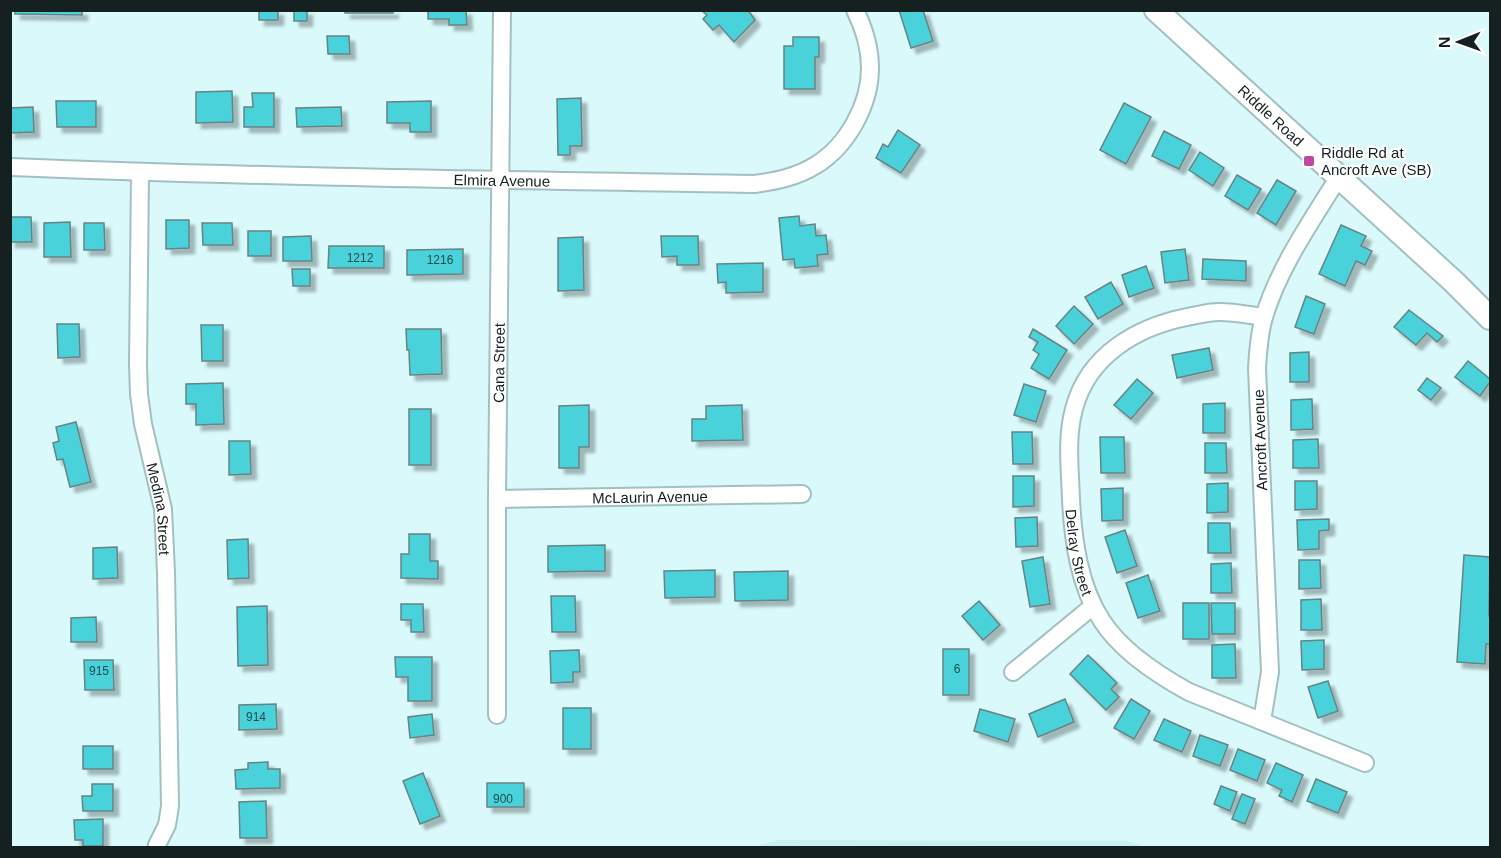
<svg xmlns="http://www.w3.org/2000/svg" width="1501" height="858" viewBox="0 0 1501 858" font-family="Arial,sans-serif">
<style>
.built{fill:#c7f1f3}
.building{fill:#4ad2d9;stroke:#668385;stroke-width:1.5;filter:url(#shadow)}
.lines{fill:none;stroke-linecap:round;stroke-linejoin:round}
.street-casing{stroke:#a2c0c2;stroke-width:20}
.secondary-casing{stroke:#a2c0c2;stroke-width:26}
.street{stroke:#fff;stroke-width:16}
.secondary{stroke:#fff;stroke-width:22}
.poi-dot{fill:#bd49a2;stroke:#fff;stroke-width:2}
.labels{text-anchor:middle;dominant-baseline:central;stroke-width:4.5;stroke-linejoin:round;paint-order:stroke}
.number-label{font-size:12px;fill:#224d4f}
.street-label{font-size:15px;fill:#152121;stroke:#fff}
.poi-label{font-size:15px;fill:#152121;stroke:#fff;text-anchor:start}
</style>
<defs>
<filter id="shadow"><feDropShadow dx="5.5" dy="5.5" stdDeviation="1.5" flood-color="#0004"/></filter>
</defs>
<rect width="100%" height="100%" fill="#daf9fb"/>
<path class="built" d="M777 840 1126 841 1146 847H753Z"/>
<g class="building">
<path d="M15 10H82V15L15 14Z"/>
<rect x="259" y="10" width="19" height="10"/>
<rect x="294" y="10" width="13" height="11"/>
<rect x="345" y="10" width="48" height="3"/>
<path d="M428 10H466L467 25H449V19H428Z"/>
<path d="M748 10 755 20 734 42 719 25 713 30 703 19 707 15 702 11Z"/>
<path d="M899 10H923L933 41 911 48Z"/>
<path d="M327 36H349L350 54H328Z"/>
<path d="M793 37H819V57H815V89H784V46H793Z"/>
<path d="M232 91 233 122 196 123V92Z"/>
<path d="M252 93H274V127H244V107H253Z"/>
<path d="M581 98 582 146H570V155H558L557 99Z"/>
<path d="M56 101H96V127H57Z"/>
<path d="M431 101V132H410V123H387V102Z"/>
<path d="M1124 103 1151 117 1126 164 1100 150Z"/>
<path d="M33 107 34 132 10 133V108Z"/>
<path d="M341 107 342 126 297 127 296 108Z"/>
<path d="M898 130 920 145 901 173 876 158 883 144 888 147Z"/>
<path d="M1164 131 1191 145 1179 169 1152 156Z"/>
<path d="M1200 152 1224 168 1213 186 1189 170Z"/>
<path d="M1237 175 1261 189 1248 210 1225 196Z"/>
<path d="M1277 180 1296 191 1276 225 1257 213Z"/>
<path d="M799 216 800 226 815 224 816 236 826 235 828 254 817 255 818 266 795 268 794 259 783 260 779 218Z"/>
<path d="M10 217H31L32 242H10Z"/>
<path d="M166 220H189V248L166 249Z"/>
<path d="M70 222 71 257H44V223Z"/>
<path d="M84 223H104L105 250H84Z"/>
<path d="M202 223H232L233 245H203Z"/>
<path d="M1341 225 1366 236 1361 246 1372 251 1365 265 1356 261 1345 286 1319 274Z"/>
<rect x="248" y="231" width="23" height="25"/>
<path d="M311 236 312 261H283V237Z"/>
<path d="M661 236H698L699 265H677V256L662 257Z"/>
<path d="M583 237 584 290 558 291V238Z"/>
<path d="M329 246H384V268H328Z"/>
<path d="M463 249V274L407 275V250Z"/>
<path d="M1185 249 1189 280 1165 283 1161 252Z"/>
<path d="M1203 259 1246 261V281L1202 279Z"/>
<path d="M763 263V292L726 293V282L718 283 717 264Z"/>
<path d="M1146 266 1154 288 1129 297 1122 275Z"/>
<path d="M292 269H310V286H293Z"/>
<path d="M1111 282 1123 304 1098 319 1085 297Z"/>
<path d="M1306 296 1325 304 1314 334 1295 327Z"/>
<path d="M1074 306 1093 324 1074 344 1056 326Z"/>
<path d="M1409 310 1443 336 1437 342 1427 333 1416 345 1394 327Z"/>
<path d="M57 324H79L80 357 58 358Z"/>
<path d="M201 325H223V361H202Z"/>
<path d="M406 329H441L442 374 410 375 409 350H407Z"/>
<path d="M1033 329 1067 350 1049 379 1031 368 1039 354 1033 350 1038 342 1029 337Z"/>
<path d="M1209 348 1213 370 1177 378 1172 355Z"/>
<path d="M1309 352V382H1290V353Z"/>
<path d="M1468 361 1490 379V382L1480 396 1455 377Z"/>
<path d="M1427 378 1441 388 1431 400 1418 390Z"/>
<path d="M1137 379 1153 393 1131 419 1114 405Z"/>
<path d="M223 383 224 424 196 425V404H186V384Z"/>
<path d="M1024 384 1046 391 1036 422 1014 415Z"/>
<path d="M1312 399 1313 429 1291 430V400Z"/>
<path d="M1225 403V433H1203V404Z"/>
<path d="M589 405V447H579V468H559V406Z"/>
<path d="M742 405 743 440 692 441V419H706V406Z"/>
<rect x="409" y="409" width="22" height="56"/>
<path d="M76 422 91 482 70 487 63 459 57 460 53 443 59 441 56 427Z"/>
<path d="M1012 432H1032L1033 464H1013Z"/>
<path d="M1100 437H1124L1125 473H1101Z"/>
<path d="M1318 439 1319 468H1293V440Z"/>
<path d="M229 441H250L251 474 229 475Z"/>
<path d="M1205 443H1226L1227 473H1205Z"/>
<path d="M1013 476H1034V506L1013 507Z"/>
<path d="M1295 481H1317V509L1295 510Z"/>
<path d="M1228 483V512L1207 513V484Z"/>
<path d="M1123 488V520L1102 521 1101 489Z"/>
<path d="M1037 517 1038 546 1016 547 1015 518Z"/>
<path d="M1329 519V530L1319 531V549L1298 550 1297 520Z"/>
<path d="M1208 523H1230L1231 553H1208Z"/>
<path d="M1125 530 1137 566 1117 573 1105 537Z"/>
<path d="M409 534H430V561H438V579L401 578V554H409Z"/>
<path d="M248 539 249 578 228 579 227 540Z"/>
<path d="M605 545V571L548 572V546Z"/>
<path d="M117 547 118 578 93 579V548Z"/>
<path d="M1464 555 1490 557 1489 616H1490V644H1486L1485 664 1457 662Z"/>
<path d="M1043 557 1050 604 1030 607 1022 561Z"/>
<path d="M1299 560H1320L1321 588 1299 589Z"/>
<path d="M1231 563 1232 593H1211V564Z"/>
<path d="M715 570V597L665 598 664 571Z"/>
<path d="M788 571V600L735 601 734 572Z"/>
<path d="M1148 575 1160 611 1138 618 1126 583Z"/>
<path d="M551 596H575L576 632H552Z"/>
<path d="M1321 599 1322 630H1301V600Z"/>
<path d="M979 601 1000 625 983 640 962 616Z"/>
<rect x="1183" y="603" width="26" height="36"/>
<path d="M1211 603H1235V634H1212Z"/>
<path d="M401 604H423L424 632H411V620H401Z"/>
<path d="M267 606 268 665 238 666 237 607Z"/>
<path d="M96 617 97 642H71V618Z"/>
<path d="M1324 640V669L1302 670 1301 641Z"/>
<path d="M1235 644 1236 678H1212V645Z"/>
<rect x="943" y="649" width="26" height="46"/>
<path d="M579 650 580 672H573V682L551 683 550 651Z"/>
<path d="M1088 655 1117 683 1111 689 1119 697 1106 710 1070 674Z"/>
<path d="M395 657H432V701H408V677H396Z"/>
<path d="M84 660H113L114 690H85Z"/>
<path d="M1328 681 1338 711 1318 718 1308 687Z"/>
<path d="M1065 699 1074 722 1038 737 1029 714Z"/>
<path d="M1131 699 1150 711 1134 739 1114 728Z"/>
<path d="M276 704 277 729 239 730V705Z"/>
<rect x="563" y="708" width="28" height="41"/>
<path d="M980 709 1015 719 1008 742 974 731Z"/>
<path d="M432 714 434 735 410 738 408 717Z"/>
<path d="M1164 719 1191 731 1182 752 1154 740Z"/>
<path d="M1200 735 1228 745 1220 766 1193 756Z"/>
<rect x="83" y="746" width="30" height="23"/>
<path d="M1238 749 1265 760 1257 781 1230 770Z"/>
<path d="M268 762V769H280V788L236 789 235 770 248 769V763Z"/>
<path d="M1276 763 1303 775 1292 802 1279 796 1282 790 1267 783Z"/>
<path d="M423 773 440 816 420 824 403 781Z"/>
<path d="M1316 779 1347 792 1338 813 1307 801Z"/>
<rect x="487" y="783" width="37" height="24"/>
<path d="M92 784H113V811H83L82 796H92Z"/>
<path d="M1221 786 1237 792 1230 811 1214 804Z"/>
<path d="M1242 794 1255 799 1245 824 1232 819Z"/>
<path d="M266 801 267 838H240L239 802Z"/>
<path d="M103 819V846H83V840H75L74 820Z"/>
</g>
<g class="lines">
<g class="street-casing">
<g id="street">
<path id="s1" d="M10 167C258 177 507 180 755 184 776 181 797 177 816 165 847 146 870 105 870 68 870 48 864 28 855 10"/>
<path id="s2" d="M140 172 138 365 139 394 143 424 163 509 166 572 170 806 167 825 157 845"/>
<path id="s3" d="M1264 317C1249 315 1234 312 1219 312 1208 312 1198 315 1187 317 1137 327 1088 355 1074 409 1066 438 1070 469 1071 499 1073 540 1079 586 1102 621 1122 652 1158 675 1189 692L1365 763"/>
<path id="s4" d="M497 499 802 494"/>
<path d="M1013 672 1093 606"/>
<path id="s5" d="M497 715V499L502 10"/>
<path d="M1262 721 1270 672 1257 368C1258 351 1259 334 1264 317 1279 267 1311 222 1338 178"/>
</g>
</g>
<g class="secondary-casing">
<g id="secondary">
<path id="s6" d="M1156 10 1454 282 1490 318"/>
</g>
</g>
<use href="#street" class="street"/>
<use href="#secondary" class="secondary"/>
</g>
<rect class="poi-dot" x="1303" y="155" width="12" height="12" rx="3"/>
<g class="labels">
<g class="number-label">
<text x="360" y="258">1212</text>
<text x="440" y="260">1216</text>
<text x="957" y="669">6</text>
<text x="99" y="671">915</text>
<text x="256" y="717">914</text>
<text x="503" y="799">900</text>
</g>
<g class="street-label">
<text stroke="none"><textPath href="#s6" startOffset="156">Riddle Road</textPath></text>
<text stroke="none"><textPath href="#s1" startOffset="492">Elmira Avenue</textPath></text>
<text stroke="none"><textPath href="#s5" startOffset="352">Cana Street</textPath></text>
<text transform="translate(1260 440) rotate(-92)">Ancroft Avenue</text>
<text stroke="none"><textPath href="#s4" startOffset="153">McLaurin Avenue</textPath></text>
<text stroke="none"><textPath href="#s2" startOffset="339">Medina Street</textPath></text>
<text stroke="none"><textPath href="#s3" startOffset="376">Delray Street</textPath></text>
</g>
<g class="poi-label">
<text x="1321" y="152">Riddle Rd at<tspan x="1321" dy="17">Ancroft Ave (SB)</tspan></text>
</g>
</g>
<rect width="1501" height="858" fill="none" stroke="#152121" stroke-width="24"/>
<g transform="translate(1459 42) rotate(269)" stroke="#ffffff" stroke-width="4.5" paint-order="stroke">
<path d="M0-4.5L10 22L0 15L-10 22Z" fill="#152121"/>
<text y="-9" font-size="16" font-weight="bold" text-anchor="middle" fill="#152121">N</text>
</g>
</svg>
